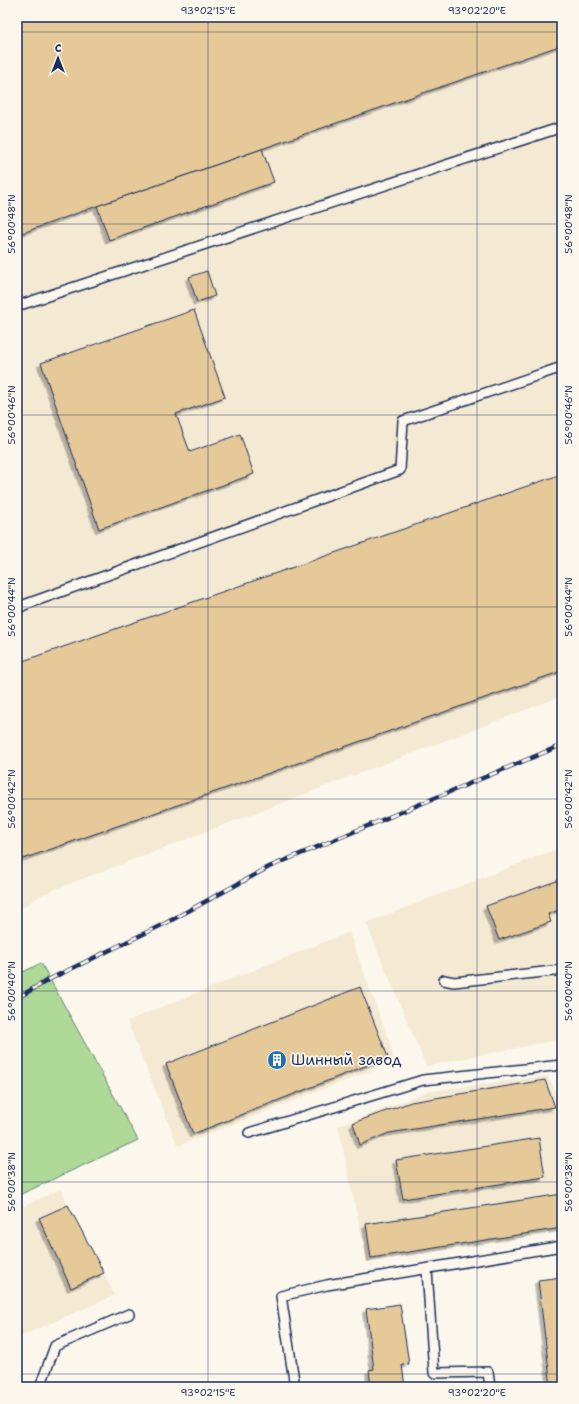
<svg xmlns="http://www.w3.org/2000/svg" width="579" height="1404" viewBox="0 0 579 1404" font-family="'Shantell Sans',sans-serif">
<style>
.built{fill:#f4e9d3}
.green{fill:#aed997;stroke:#64847a}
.building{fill:#e5c999;stroke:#1b2f5e;filter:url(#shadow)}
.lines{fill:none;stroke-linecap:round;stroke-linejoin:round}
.lane-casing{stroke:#1b2f5e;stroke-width:12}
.lane{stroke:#fbf7ec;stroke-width:9}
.rail-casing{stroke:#1b2f5e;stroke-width:4.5}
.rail{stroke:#fbf7ec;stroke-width:3;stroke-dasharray:9;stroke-linecap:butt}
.ticks{fill:none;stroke:#1b2f5e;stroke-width:1;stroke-opacity:0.45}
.labels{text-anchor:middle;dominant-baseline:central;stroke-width:3.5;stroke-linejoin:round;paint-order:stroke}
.poi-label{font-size:15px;fill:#1b2f5e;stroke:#fbf7ec;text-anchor:start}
.neatline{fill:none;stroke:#1b2f5e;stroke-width:1.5}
.ticks-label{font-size:10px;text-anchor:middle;fill:#1b2f5e}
</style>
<defs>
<filter id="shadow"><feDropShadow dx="-3.5" dy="3.5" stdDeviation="0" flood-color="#0004"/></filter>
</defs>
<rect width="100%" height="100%" fill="#fbf7ec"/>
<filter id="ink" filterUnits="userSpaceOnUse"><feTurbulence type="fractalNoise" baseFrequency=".025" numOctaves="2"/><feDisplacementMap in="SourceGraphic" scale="8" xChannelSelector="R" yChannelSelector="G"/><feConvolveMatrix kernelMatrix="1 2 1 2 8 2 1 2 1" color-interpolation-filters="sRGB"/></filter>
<g filter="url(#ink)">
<g class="built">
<path d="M17 17H562V696L43 894 17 911Z"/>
<path d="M562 847V1039L426 1066 366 923Z"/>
<path d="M349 932 392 1049 393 1062 178 1146 127 1021Z"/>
<path d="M548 1076 562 1106V1230L367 1261 338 1126 429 1091Z"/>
<path d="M61 1189 68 1205 115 1295 17 1338V1209Z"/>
</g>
<path class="green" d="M41 963 138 1140 17 1196V975Z"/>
<g class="building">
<path d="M17 17H562V45L97 206 17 235Z"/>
<path d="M262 149 274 182 109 240 97 206Z"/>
<path d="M207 271 215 296 197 302 189 277Z"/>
<path d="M194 310 225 397 176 414 190 452 240 434 254 474 99 529 41 363Z"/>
<path d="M562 474V671L17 861V663Z"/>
<path d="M562 879V909L548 914 551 922 499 940 486 906Z"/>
<path d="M360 987 388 1057 193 1134 166 1064Z"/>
<path d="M545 1080 555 1107 389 1133 360 1145 353 1123 411 1102Z"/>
<path d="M539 1138 545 1177 403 1199 396 1160Z"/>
<path d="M562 1194V1228L371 1258 366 1224Z"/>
<path d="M68 1205 104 1273 71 1288 39 1218Z"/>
<path d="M562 1277V1387H551L538 1280Z"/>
<path d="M400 1304 409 1364 402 1365 405 1387H371L369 1370 374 1369 366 1309Z"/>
</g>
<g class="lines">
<g class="lane-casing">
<g id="lane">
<path d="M17 306 562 127"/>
<path d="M17 609 24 605 400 470 403 421 562 367"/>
<path d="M444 980 454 982 562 970"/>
<path d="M249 1133 423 1080 562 1065"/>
<path d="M427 1270 434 1373 488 1372 490 1387"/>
<path d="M40 1387 55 1346 129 1314"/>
<path d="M295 1387 281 1296 327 1285 562 1246"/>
</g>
</g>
<use href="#lane" class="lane"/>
<g class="rail-casing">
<path id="rail" d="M17 998 52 978 166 923 269 867 562 745"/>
</g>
<use href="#rail" class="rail"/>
</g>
</g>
<path class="ticks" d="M208 17V1387M477 17V1387M17 32H562M17 224H562M17 415H562M17 607H562M17 799H562M17 991H562M17 1182H562M17 1374H562"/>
<defs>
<g id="building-disc" transform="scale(1)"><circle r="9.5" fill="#1f6fb2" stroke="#fbf7ec"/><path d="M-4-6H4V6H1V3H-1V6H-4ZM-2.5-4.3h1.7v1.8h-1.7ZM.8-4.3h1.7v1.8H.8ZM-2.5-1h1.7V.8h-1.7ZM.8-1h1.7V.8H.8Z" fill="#fff"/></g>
</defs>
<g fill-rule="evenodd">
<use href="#building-disc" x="277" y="1060"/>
</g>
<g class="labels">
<g class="poi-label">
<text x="291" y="1060">Шинный завод</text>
</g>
</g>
<rect width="579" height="1404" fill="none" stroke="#fbf7ec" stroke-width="44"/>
<g transform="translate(58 58)" stroke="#fbf7ec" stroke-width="3" paint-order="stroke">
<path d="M0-3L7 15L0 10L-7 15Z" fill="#1b2f5e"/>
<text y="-6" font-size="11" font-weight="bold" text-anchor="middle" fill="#1b2f5e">С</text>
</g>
<rect x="22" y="22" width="535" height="1360" class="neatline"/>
<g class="ticks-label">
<text x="208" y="14">93°02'15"E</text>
<text x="477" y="14">93°02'20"E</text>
<text transform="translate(11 224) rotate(-90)" y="4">56°00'48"N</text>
<text transform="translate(568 224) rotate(-90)" y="4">56°00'48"N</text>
<text transform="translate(11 415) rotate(-90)" y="4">56°00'46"N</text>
<text transform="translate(568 415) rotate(-90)" y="4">56°00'46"N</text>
<text transform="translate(11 607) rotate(-90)" y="4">56°00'44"N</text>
<text transform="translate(568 607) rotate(-90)" y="4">56°00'44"N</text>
<text transform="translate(11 799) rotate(-90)" y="4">56°00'42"N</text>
<text transform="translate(568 799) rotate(-90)" y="4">56°00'42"N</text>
<text transform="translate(11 991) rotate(-90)" y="4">56°00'40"N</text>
<text transform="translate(568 991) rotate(-90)" y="4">56°00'40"N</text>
<text transform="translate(11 1182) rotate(-90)" y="4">56°00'38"N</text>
<text transform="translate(568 1182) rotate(-90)" y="4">56°00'38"N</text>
<text x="208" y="1396">93°02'15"E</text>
<text x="477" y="1396">93°02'20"E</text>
</g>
</svg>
